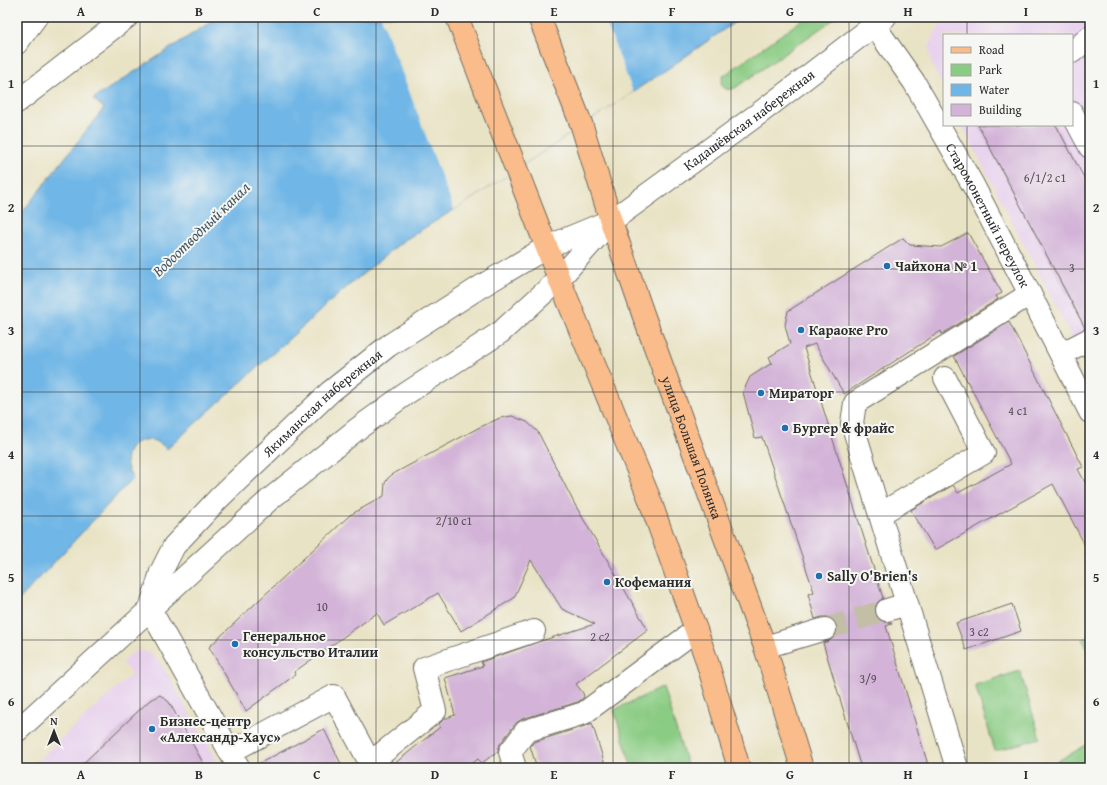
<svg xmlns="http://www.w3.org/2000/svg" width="1107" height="785" viewBox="0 0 1107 785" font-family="'Gentium Book Plus',serif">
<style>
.built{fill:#e8d2ee}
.green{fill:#8bcc84;stroke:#5b7c58}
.water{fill:#6fb6e6;stroke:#4d7088}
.pier{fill:#e9e3c5}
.building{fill:#d3b4d8}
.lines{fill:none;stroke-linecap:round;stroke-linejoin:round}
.minor-tunnel{stroke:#c3bea6;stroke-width:22;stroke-dasharray:22 11;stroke-linecap:butt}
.minor-casing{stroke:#6e6b61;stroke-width:24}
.major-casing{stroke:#6e6b61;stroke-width:24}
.minor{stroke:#fff;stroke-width:22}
.major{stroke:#f9bc8a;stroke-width:22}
.grid{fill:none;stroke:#2b2b2b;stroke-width:1;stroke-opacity:0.55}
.poi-dot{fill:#1f6fb2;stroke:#f6f6f2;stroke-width:1.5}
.labels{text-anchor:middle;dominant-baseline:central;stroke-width:4;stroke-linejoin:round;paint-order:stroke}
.number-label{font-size:12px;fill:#554d56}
.street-label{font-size:14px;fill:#2b2b2b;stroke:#f6f6f2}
.poi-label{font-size:14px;font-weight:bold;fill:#2b2b2b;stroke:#f6f6f2;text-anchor:start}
.water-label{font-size:15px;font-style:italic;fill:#3f5563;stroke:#f6f6f2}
.neatline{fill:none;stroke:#2b2b2b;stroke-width:1.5}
.grid-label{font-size:13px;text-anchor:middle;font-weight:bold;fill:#2b2b2b}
</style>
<rect width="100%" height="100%" fill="#f6f6f2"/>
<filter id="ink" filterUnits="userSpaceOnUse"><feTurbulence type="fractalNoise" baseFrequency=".025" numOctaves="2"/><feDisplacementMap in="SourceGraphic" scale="8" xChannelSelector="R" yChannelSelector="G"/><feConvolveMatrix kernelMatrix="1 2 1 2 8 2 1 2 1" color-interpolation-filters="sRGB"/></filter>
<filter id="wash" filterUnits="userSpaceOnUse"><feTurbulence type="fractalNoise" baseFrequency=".012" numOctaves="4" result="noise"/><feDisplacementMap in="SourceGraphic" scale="16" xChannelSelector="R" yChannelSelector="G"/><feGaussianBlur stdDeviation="0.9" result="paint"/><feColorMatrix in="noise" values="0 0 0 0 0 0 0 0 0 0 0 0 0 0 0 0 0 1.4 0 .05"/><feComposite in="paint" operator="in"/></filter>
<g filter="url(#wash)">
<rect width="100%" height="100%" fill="#e9e3c5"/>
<g class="built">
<path d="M949 17H1090V372L962 125H1072V35H944V89L932 66 929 47 933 36 940 25Z"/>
<path d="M136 651H144L151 654 162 665 221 768H29L132 674 122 663 131 654Z"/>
</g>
<g class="green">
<path d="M806 17H837L735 88C728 91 723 90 721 82L723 76 726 74Z"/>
<path d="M1090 636V655L1083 640Z"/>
<path d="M1020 671 1040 738 995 751 975 685Z"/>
<path d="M663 687 688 768H632L614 710Z"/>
<path d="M1090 743V768H1045Z"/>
</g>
<path class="water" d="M218 17H742L669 68 470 200 403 241 341 292 167 449C143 425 113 452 133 478L17 602V219L104 108 93 99Z"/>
<path class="pier" d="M381 17H604L633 92 470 200 454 210Z"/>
<g id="blocks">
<g class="building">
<path d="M978 125H1056L1090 189V327L1085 328Z"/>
<path d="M968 233 1002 293 996 296 998 299 942 334 941 331 844 394 815 344 804 348 883 598 878 602 875 607V613L879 619 885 622H891L892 624 886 626 929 768H861L823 643 829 641 834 637 837 631V625L833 620 828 617H822L815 619 808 594 814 592 762 437 755 438 743 392 750 377 772 363 769 357 790 344 785 325 788 311 903 238 910 245 941 247Z"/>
<path d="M1009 322 1083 467 1078 469 1090 492V555L1053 484 935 550 911 510 953 485 958 493 1011 464 954 356Z"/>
<path d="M512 416 527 422 538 432 574 503 648 630 576 684 583 693 584 697 578 702 522 719 516 723 500 744 498 751 482 763 478 759 466 768H389L440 727 439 724 444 719 455 715 445 678 483 666 481 662 541 641 595 624 562 609 531 560 514 598 461 631 438 593 384 625 377 613 294 672 295 675 246 711 209 647 350 515 384 496 385 483 388 478 393 474 478 428 500 418Z"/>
<path d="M1012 604 1021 631 966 650 956 623Z"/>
<path d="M160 695 169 702 206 768H78L150 700Z"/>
<path d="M592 723 606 768H537L530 746 534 742 588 725Z"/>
<path d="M324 729 343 768H251Z"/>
</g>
</g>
</g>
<g filter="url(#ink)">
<use href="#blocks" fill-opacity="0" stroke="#6e6b61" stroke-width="1"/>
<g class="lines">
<path class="minor-tunnel" d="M825 629 887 610"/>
<g class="minor-casing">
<g id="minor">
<path id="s1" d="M874 25 914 82 973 185 1030 294 1090 412"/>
<path d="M17 43 36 17"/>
<path d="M1072 52 1090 37"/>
<path d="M17 102 127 17"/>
<path d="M1072 113 1090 147"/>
<path d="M1061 354 1090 339"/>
<path d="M880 514 984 453 945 378"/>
<path id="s2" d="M150 609 161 572 174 546 219 498 330 392 388 346 480 287 547 247 607 222"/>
<path d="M150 609 239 768"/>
<path d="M887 610 907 604"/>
<path d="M765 647 825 629"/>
<path id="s3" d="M17 731 269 500 356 430 407 393 501 332 559 279 611 221 761 112 885 17"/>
<path d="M230 752 334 696 373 768"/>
<path d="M370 763 435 711 424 668 534 631"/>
<path d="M515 768 510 752 526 731 584 713 696 630"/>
<path d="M957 768 852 423 855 403 1030 294"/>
</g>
</g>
<g class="major-casing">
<g id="major">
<path d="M457 17 559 279 648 495 706 658 739 768"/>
<path id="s4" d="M539 17 582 126 611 221 643 314 765 647 802 768"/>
</g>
</g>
<use href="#minor" class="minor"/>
<use href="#major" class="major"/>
</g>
</g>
<path class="grid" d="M140 17V768M258 17V768M376 17V768M494 17V768M613 17V768M731 17V768M849 17V768M967 17V35M967 125V768M17 146H1090M17 269H1090M17 392H1090M17 516H1090M17 640H1090"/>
<g class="poi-dot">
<circle cx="887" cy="266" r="4"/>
<circle cx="801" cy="330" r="4"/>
<circle cx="761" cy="393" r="4"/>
<circle cx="785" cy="428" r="4"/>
<circle cx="819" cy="576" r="4"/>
<circle cx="607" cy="582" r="4"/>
<circle cx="235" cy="644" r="4"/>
<circle cx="152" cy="729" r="4"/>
</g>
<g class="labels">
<g class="number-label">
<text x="1045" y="177">6/1/2 с1</text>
<text x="1072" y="267">3</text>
<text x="1018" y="410">4 с1</text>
<text x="454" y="520">2/10 с1</text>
<text x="322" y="606">10</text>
<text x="979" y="631">3 с2</text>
<text x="600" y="636">2 с2</text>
<text x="868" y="678">3/9</text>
</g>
<g class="street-label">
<text stroke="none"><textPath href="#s3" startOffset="956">Кадашёвская набережная</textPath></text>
<text stroke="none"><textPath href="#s1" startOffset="222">Старомонетный переулок</textPath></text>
<text stroke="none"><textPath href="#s2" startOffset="274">Якиманская набережная</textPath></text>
<text stroke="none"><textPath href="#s4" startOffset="457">улица Большая Полянка</textPath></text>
</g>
<g class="poi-label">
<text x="895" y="266">Чайхона № 1</text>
<text x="809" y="330">Караоке Pro</text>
<text x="769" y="393">Мираторг</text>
<text x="793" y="428">Бургер &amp; фрайс</text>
<text x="827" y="576">Sally O'Brien's</text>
<text x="615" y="582">Кофемания</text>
<text x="243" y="636">Генеральное<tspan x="243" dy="16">консульство Италии</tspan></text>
<text x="160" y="721">Бизнес-центр<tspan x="160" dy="16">«Александр-Хаус»</tspan></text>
</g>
<g class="water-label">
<text transform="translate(201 229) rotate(-44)">Водоотводный канал</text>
</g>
</g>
<rect width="1107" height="785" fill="none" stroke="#f6f6f2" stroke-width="44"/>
<rect x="943" y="34" width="130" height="92" fill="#f6f6f2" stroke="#a5a5a2"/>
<rect x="951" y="47" width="20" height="6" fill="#f9bc8a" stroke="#a5a5a2"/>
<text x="979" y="54" font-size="12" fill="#2b2b2b">Road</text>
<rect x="951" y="64" width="20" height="12" fill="#8bcc84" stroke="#a5a5a2"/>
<text x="979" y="74" font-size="12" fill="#2b2b2b">Park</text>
<rect x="951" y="84" width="20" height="12" fill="#6fb6e6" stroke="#a5a5a2"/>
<text x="979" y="94" font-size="12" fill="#2b2b2b">Water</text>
<rect x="951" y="104" width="20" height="12" fill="#d3b4d8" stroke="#a5a5a2"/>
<text x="979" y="114" font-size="12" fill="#2b2b2b">Building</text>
<g transform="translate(54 731)" stroke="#f6f6f2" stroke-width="3" paint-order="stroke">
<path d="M0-3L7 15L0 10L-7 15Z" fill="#2b2b2b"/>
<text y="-6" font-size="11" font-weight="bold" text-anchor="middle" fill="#2b2b2b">N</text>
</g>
<rect x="22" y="22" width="1063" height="741" class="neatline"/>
<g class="grid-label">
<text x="81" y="16">A</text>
<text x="199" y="16">B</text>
<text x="317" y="16">C</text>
<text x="435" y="16">D</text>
<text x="554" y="16">E</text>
<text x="672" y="16">F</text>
<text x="790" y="16">G</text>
<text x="908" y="16">H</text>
<text x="1026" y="16">I</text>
<text x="11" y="88">1</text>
<text x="1096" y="88">1</text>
<text x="11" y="212">2</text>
<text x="1096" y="212">2</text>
<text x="11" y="335">3</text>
<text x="1096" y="335">3</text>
<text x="11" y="459">4</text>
<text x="1096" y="459">4</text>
<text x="11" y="582">5</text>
<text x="1096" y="582">5</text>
<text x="11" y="706">6</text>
<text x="1096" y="706">6</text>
<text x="81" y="779">A</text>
<text x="199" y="779">B</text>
<text x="317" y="779">C</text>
<text x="435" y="779">D</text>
<text x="554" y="779">E</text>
<text x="672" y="779">F</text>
<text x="790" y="779">G</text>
<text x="908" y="779">H</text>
<text x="1026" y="779">I</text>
</g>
</svg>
